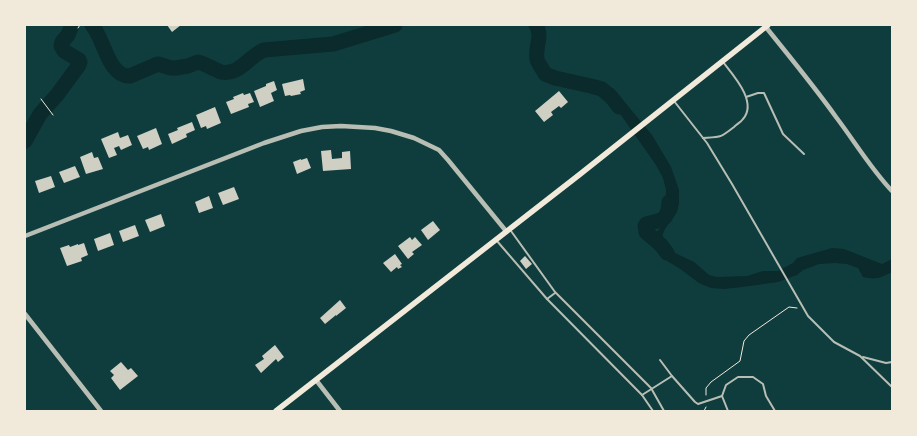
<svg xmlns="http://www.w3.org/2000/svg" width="917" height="436" viewBox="0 0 917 436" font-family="Karla,sans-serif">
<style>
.water{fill:#0a2a2b}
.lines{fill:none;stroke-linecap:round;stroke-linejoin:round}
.river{stroke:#0a2a2b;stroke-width:15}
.building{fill:#cfcfc3}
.path{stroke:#f1e9da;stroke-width:1}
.service{stroke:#b8beb3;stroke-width:2}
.minor{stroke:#b8beb3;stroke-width:4.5}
.secondary{stroke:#f1e9da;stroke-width:5.5}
</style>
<rect width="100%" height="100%" fill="#0f3d3e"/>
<path class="water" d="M613 88 652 135 671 167 679 190V203L677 212 665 229 663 234V241L667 246 673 252 694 262 709 275 717 277 747 276 763 271H778L793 263 797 258 832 248 844 249 882 264 892 259V272C880 278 876 280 863 277L858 268 847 264 835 263 819 264 803 270 797 275 778 282 742 287 724 289 711 288 699 283 679 268 667 261 658 248 653 243 655 234 662 226 665 211 666 190 663 178 656 165 621 115 605 95Z"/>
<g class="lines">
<g class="river">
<path d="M92 25C104 38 108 77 130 76L158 64 171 68H176L188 66 198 62C206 64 213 69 221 72 239 76 249 56 264 50L333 44 395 25"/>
<path d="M536 25C543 36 535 46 537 59 538 64 543 69 545 74L555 78 591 86 602 89 612 98 619 107"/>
<path d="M25 141 40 114 57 95 79 65 80 62 79 60 64 51 61 46 62 42 68 35 72 25"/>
<path d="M667 253 661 245 646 232 645 226 646 224C662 220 668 221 669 202"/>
</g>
</g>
<g class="building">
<path d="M167 25H181L172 32Z"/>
<path d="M303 79 305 90 300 92 301 94 291 96 290 95 285 96 282 84Z"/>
<path d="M274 81 277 90 271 93 274 101 260 107 254 91 266 86V84Z"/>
<path d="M559 91 568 102 561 108 559 106 551 112 553 115 544 122 535 111Z"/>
<path d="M243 93 244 95 250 93 254 102 248 104 249 107 231 114 226 102 234 99 233 97Z"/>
<path d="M215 107 221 123 207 129 206 126 201 128 196 115Z"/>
<path d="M192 122 195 130 186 134 187 137 172 144 168 134 178 130 177 128Z"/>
<path d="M156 128 162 144 149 150 148 147 143 149 137 136Z"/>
<path d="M118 132 120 138 128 135 132 145 121 150 119 146 114 148 117 155 109 158 101 139Z"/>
<path d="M331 150 332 159 342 158V152L350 151 351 169 323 171 321 151Z"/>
<path d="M92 152 94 158 98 157 103 169 86 174 80 157Z"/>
<path d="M307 158 311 168 297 174 293 162 301 159V160Z"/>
<path d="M75 166 80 177 64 183 59 172Z"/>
<path d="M51 176 55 187 39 193 35 181Z"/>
<path d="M234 187 239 199 223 205 218 193Z"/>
<path d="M209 196 213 208 199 213 195 202Z"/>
<path d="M161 214 165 226 150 232 145 220Z"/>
<path d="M433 221 440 230 428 240 421 230Z"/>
<path d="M135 225 139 236 123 242 119 231Z"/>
<path d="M110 233 114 245 98 251 94 239Z"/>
<path d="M410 237 412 240 415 237 422 245 412 252 414 254 408 259 398 246Z"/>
<path d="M84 243 88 255 81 258 82 261 67 266 60 248 69 245 70 247 78 244V245Z"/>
<path d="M395 254 402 264 400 265 402 267 398 269 397 267 391 272 383 263Z"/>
<path d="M525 256 532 264 526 269 520 261Z"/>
<path d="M340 300 346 308 336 316V315L325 324 320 318Z"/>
<path d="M275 345 284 357 278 362 276 359 261 373 255 365 264 359 262 356Z"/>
<path d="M121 362 128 370 131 368 138 376 120 390 111 378 114 375 110 371Z"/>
</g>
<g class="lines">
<g class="path">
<path d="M78 28 80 25"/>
<path d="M41 99 53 115"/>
<path d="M706 395V388L711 382 740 361 744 341 749 335 789 307 797 308"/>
<path d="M704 411 706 407"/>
</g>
<g class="service">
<path d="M746 97 758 93H764L783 134 804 154"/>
<path d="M674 101 707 143 732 184 808 316 834 342 860 356 892 387"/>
<path d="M703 138C721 137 720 138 734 127 737 124 741 122 743 119 758 102 733 75 723 62"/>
<path d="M511 231 555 292 651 388 664 411"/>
<path d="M497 241 547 299 642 395 653 411"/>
<path d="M547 299 555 293"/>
<path d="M863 357 886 363 892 362"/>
<path d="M660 360 672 376 695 402 698 404 722 396"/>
<path d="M642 395 672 376"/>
<path d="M728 411 722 396 726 385 738 377H753L763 384 766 396 775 411"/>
</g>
<g class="minor">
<path d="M765 26C789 56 814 86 836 117 855 142 871 169 892 191"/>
<path d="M25 236 264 143 301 131 322 127 341 126 375 128 391 131 414 138 439 150 448 160 506 231"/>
<path d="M25 314 101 411"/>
<path d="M316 380 340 411"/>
</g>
<path class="secondary" d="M276 411 579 175 768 25"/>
</g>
<rect width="917" height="436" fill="none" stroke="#f1e9da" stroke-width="52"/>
</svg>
